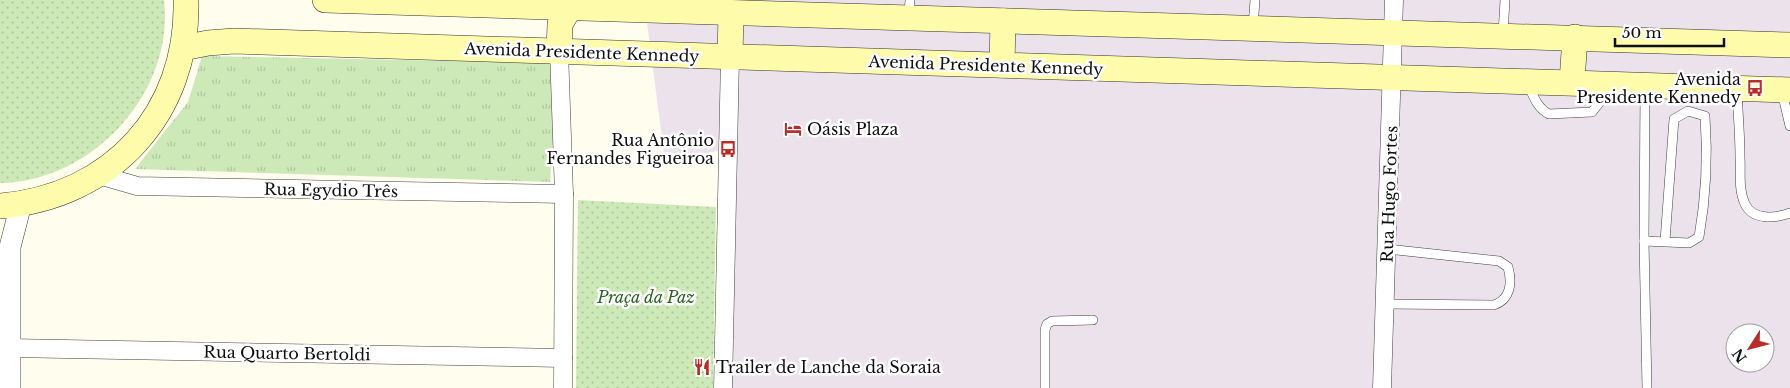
<svg xmlns="http://www.w3.org/2000/svg" width="1790" height="388" font-family="'Libre Baskerville',serif">
<defs>
<pattern id="grass-tufts" width="24" height="20" patternUnits="userSpaceOnUse" patternTransform="scale(1.25)"><rect width="24" height="20" fill="#cee9b8"/><path d="M3 7l-1-3M5 7V3M7 7l1-3M15 17l-1-3M17 17v-4M19 17l1-3" fill="none" stroke="#b0c79d"/></pattern>
<pattern id="park-dots" width="8" height="8" patternUnits="userSpaceOnUse" patternTransform="scale(1.25)"><rect width="8" height="8" fill="#cee9b8"/><path d="M2 2h.1M6 6h.1" fill="none" stroke="#b0c79d" stroke-width="1.8" stroke-linecap="round"/></pattern>
</defs>
<rect width="100%" height="100%" fill="#fffdee"/>
<path fill="#ece2ec" fill-rule="evenodd" d="M644 0H1790V388H722L727 149 708 153H664ZM1735 333H1765V363H1735Z"/>
<path fill="url(#grass-tufts)" d="M202 56 559 63 550 182 135 169 188 102Z"/>
<g fill="url(#park-dots)">
<path d="M0 0H164C175 92 92 182 0 183Z"/>
<path d="M578 200 716 207 713 388H576Z"/>
</g>
<g fill="none" stroke-linecap="round" stroke-linejoin="round">
<g stroke="#414141" stroke-width="10">
<g id="service">
<path d="M909 16 910 0"/>
<path d="M1253 27 1255 0"/>
<path d="M1503 34 1505 0"/>
<path d="M1528 84C1533 95 1537 108 1549 114L1592 112 1611 88"/>
<path d="M1645 88 1644 241 1647 388"/>
<path d="M1737 91C1738 113 1740 135 1740 157 1741 172 1738 189 1745 204 1753 221 1776 218 1790 213"/>
<path d="M1782 92 1790 126"/>
<path d="M1644 241 1689 243 1699 237C1706 197 1708 157 1705 116L1688 111 1674 119 1665 241"/>
<path d="M1385 304 1494 305C1511 299 1512 282 1508 267L1499 261 1387 249"/>
<path d="M1045 388V330L1047 324 1052 321 1093 320"/>
</g>
</g>
<g stroke="#414141" stroke-width="19">
<g id="minor">
<path d="M559 51 564 194 563 388"/>
<path d="M99 175 137 186 564 194"/>
<path d="M10 348 563 358"/>
<path d="M723 388 730 57"/>
<path d="M1382 388 1394 0"/>
</g>
</g>
<g stroke="#414141" stroke-width="22">
<path id="tertiary" d="M10 388V247L21 204"/>
</g>
<g stroke="#303030" stroke-width="26">
<g id="secondary">
<path d="M325 0C813 18 1302 27 1790 45"/>
<path d="M183 48 208 43 234 41 1790 90"/>
<path d="M559 51 560 24 569 9"/>
<path d="M730 57 731 14"/>
<path d="M1002 65 1003 21"/>
<path d="M1572 82 1575 37"/>
<path d="M0 206C112 197 189 113 186 0"/>
</g>
</g>
<use href="#service" stroke="#fff" stroke-width="9"/>
<use href="#minor" stroke="#fff" stroke-width="18"/>
<use href="#tertiary" stroke="#fff" stroke-width="21"/>
<use href="#secondary" stroke="#fefbaa" stroke-width="25"/>
</g>
<defs>
<g id="bus-bare" transform="scale(1.35)"><path d="M-5-6H5V4H4V6H2V4H-2V6H-4V4H-5ZM-3.5-4V0h7V-4ZM-3.5 1.2v1.5H-2V1.2ZM2 1.2v1.5H3.5V1.2Z" fill="#bc2c27" stroke="#fff" stroke-width="2.5" paint-order="stroke"/></g>
<g id="hotel-bare" transform="scale(1.35)"><path d="M-6-4.5h1.5V1H6V5H4.5V3h-9V5H-6ZM-4 0a1.8 1.8 0 1 1 3.6 0ZM.5 0V-2.5h3Q6-2.5 6 0Z" fill="#bc2c27" stroke="#fff" stroke-width="2.5" paint-order="stroke"/></g>
<g id="restaurant-bare" transform="scale(1.35)"><path d="M-5-6h1v4h1v-4h1v4h1v-4h1v5L-1.5 .5V6h-2V.5L-5-1ZM5-6V6H3V1.5H1.5Q1.5-4 5-6Z" fill="#bc2c27" stroke="#fff" stroke-width="2.5" paint-order="stroke"/></g>
</defs>
<g fill-rule="evenodd">
<use href="#bus-bare" x="1755" y="88"/>
<use href="#hotel-bare" x="793" y="129"/>
<use href="#bus-bare" x="728" y="149"/>
<use href="#restaurant-bare" x="702" y="367"/>
</g>
<g text-anchor="middle" stroke-width="5" stroke-linejoin="round" paint-order="stroke">
<g font-size="16" fill="#0e0e0e" stroke="#fff">
<text transform="translate(582 52) rotate(2)" y="6">Avenida Presidente Kennedy</text>
<text transform="translate(986 65) rotate(2)" y="6">Avenida Presidente Kennedy</text>
<text transform="translate(331 190) rotate(1)" y="6">Rua Egydio Três</text>
<text transform="translate(1389 194) rotate(-88)" y="6">Rua Hugo Fortes</text>
<text transform="translate(287 353) rotate(1)" y="6">Rua Quarto Bertoldi</text>
</g>
<g font-size="16" fill="#0e0e0e" stroke="#fff" text-anchor="end">
<text x="1741" y="85">Avenida<tspan x="1741" dy="18">Presidente Kennedy</tspan></text>
<text x="807" y="135" text-anchor="start">Oásis Plaza</text>
<text x="714" y="146">Rua Antônio<tspan x="714" dy="18">Fernandes Figueiroa</tspan></text>
<text x="716" y="373" text-anchor="start">Trailer de Lanche da Soraia</text>
</g>
<g font-size="16" font-style="italic" fill="#27651e" stroke="#fff">
<text x="646" y="303">Praça da Paz</text>
</g>
</g>
<g transform="translate(1750 348) rotate(234)"><circle r="24" fill="#ffffff" stroke="#9f9f9f"/>
<path d="M0-4L9 19L0 12L-9 19Z" fill="#bc2c27"/>
<text y="-8" font-size="14" font-weight="bold" text-anchor="middle" fill="#0e0e0e">N</text>
</g>
<path d="M1615 38v8h109v-8" fill="none" stroke="#0e0e0e" stroke-width="2.5"/>
<text x="1622" y="38" font-size="15" fill="#0e0e0e" stroke="#ffffff" stroke-width="4" paint-order="stroke">50 m</text>
</svg>
